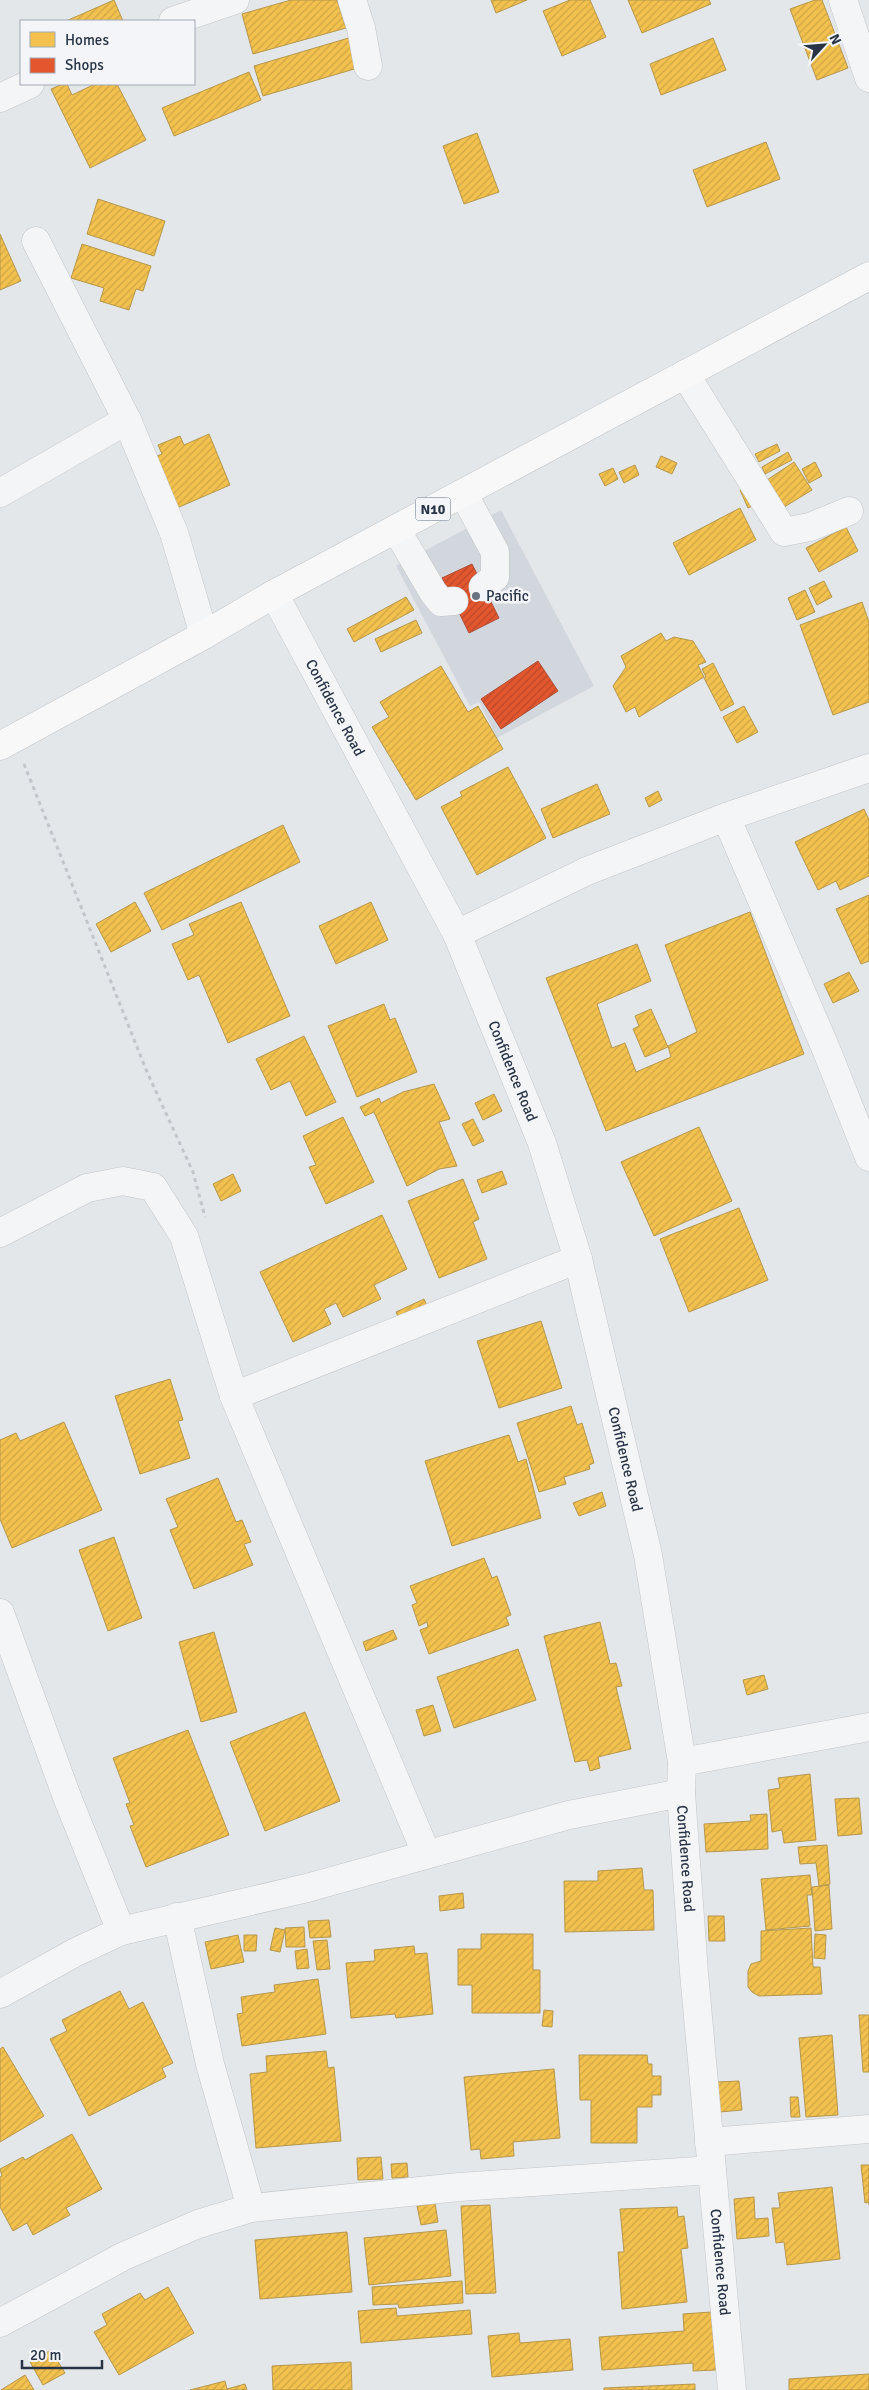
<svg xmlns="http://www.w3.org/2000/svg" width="869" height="2390" font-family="Signika,sans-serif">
<defs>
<pattern id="homes-hatch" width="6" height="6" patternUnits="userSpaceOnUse" patternTransform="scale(1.25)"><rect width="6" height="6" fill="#f2c14e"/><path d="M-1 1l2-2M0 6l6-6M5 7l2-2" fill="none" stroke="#d0a645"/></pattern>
<pattern id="shops-hatch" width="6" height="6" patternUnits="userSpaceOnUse" patternTransform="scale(1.25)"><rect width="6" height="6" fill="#e4572e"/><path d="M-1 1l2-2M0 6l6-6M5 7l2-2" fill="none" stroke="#b94929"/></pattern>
</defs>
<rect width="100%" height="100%" fill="#e4e7ea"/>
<path fill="#d2d7dd" d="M501 510 594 686 497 738 479 702 470 706 396 566Z"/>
<g fill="url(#homes-hatch)" stroke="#b5974c">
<path d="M114 0 123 21H66Z"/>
<path d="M291 0H337L346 28 253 54 242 14Z"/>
<path d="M491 0H527L496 13Z"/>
<path d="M570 0H590L606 37 562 56 543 11Z"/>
<path d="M628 0H709L711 4 642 33Z"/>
<path d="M815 0H822L848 68 817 80 790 9Z"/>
<path d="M352 37 361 67 263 96 254 66Z"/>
<path d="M713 38 726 70 661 95 650 64Z"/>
<path d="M249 72 261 100 174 136 162 108Z"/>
<path d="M63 84H67L72 95 95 84H117L146 140 90 168 51 89Z"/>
<path d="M477 133 499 192 464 204 443 146Z"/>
<path d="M766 142 780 179 707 207 693 170Z"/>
<path d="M98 199 165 221 154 256 87 234Z"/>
<path d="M0 234 21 281 0 290Z"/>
<path d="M82 244 151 266 143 291 136 289 129 310 100 301 104 288 71 278Z"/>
<path d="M209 434 230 485 170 511 148 460 162 454 158 445 180 436 184 445Z"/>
<path d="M777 444 780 451 759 462 755 454Z"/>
<path d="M788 452 792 460 765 474 762 467Z"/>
<path d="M661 456 677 463 672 474 656 467Z"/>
<path d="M794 462 812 490 781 509 764 482Z"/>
<path d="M815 462 822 476 809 483 802 469Z"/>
<path d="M635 465 639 475 624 483 619 472Z"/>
<path d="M613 468 618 479 605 486 599 474Z"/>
<path d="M749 485 758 503 748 508 740 490Z"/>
<path d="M740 508 756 540 689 575 673 543Z"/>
<path d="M846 527 858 551 819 572 806 548Z"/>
<path d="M824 581 832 597 817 605 809 588Z"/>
<path d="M805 590 815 612 797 620 788 598Z"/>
<path d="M406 597 414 610 354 642 347 629Z"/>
<path d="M862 602 869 622V702L833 715 800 625Z"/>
<path d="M416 620 422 633 381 652 375 639Z"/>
<path d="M661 633 666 641 674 637 693 641 706 662 698 665 704 677 639 717 635 707 626 712 613 686 626 667 621 656Z"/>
<path d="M713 663 734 704 721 711 704 678 706 677 702 669Z"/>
<path d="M441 666 468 712 478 706 503 749 416 800 372 727 389 717 380 702Z"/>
<path d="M744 706 758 732 737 743 723 717Z"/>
<path d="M508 767 546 838 477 875 441 807 462 796 460 792Z"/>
<path d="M597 784 610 814 553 838 541 809Z"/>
<path d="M658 791 662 800 649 807 645 798Z"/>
<path d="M864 809 869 820V876L840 890 836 881 818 890 795 842Z"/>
<path d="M283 825 300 862 162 930 144 893Z"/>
<path d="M869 895V961L861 964 836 909Z"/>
<path d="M135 902 151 931 111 952 96 924Z"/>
<path d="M241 902 290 1016 228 1043 199 975 188 980 172 944 194 935 189 924Z"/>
<path d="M371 902 388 940 336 964 319 926Z"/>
<path d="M750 912 804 1054 606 1131 546 978 637 944 651 981 597 1004 612 1048 625 1043 636 1072 671 1057 668 1046 697 1032 665 945Z"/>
<path d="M849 972 859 991 833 1003 824 984Z"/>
<path d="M384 1004 390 1020 395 1018 417 1072 357 1097 328 1026Z"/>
<path d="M651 1009 668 1047 645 1057 633 1029 639 1026 635 1016Z"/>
<path d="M304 1036 336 1102 306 1116 290 1081 271 1090 256 1059Z"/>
<path d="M434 1084 450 1119 439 1122 457 1166 439 1169 407 1186 374 1112 365 1116 360 1107 379 1098 381 1103 403 1092Z"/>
<path d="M494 1094 502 1111 483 1120 475 1103Z"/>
<path d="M343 1117 374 1182 326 1204 309 1167 316 1165 303 1136Z"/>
<path d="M473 1119 484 1141 473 1146 462 1124Z"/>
<path d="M699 1127 732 1201 654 1236 621 1162Z"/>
<path d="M502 1171 507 1184 482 1193 477 1180Z"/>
<path d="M233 1174 241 1191 221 1201 213 1184Z"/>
<path d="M463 1179 479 1219 473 1222 487 1259 439 1278 408 1201Z"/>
<path d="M739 1208 768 1280 689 1312 660 1239Z"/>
<path d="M382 1215 407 1269 374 1285 381 1299 343 1317 336 1303 324 1309 331 1324 293 1342 260 1272Z"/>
<path d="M424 1299 429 1310 401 1323 396 1312Z"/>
<path d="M541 1321 562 1388 499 1408 477 1341Z"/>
<path d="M170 1379 183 1420 178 1421 190 1458 140 1474 115 1396Z"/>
<path d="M571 1406 577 1425 582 1423 594 1463 589 1465 590 1469 564 1477 566 1484 539 1492 517 1423Z"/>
<path d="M64 1422 102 1510 12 1548 0 1519V1440L16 1433 20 1441Z"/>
<path d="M509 1435 518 1462 526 1459 541 1518 452 1546 425 1461Z"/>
<path d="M218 1478 236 1522 242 1520 251 1542 244 1544 253 1565 194 1589 170 1530 178 1527 166 1499Z"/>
<path d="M602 1492 606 1506 579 1516 573 1503Z"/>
<path d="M114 1537 142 1618 108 1631 79 1550Z"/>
<path d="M484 1558 492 1578 497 1576 511 1615 506 1617 509 1625 429 1654 420 1630 428 1627 427 1622 419 1626 412 1605 417 1603 410 1586Z"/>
<path d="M600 1622 610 1664 616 1663 622 1686 616 1687 631 1749 598 1757 600 1768 590 1771 587 1760 575 1762 544 1636Z"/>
<path d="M393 1630 397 1639 366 1651 363 1642Z"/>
<path d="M214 1632 237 1712 201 1722 179 1642Z"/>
<path d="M518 1649 536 1700 454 1728 437 1677Z"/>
<path d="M764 1675 768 1689 747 1695 743 1680Z"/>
<path d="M433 1705 441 1731 424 1736 416 1710Z"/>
<path d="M305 1712 340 1801 265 1831 230 1742Z"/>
<path d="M188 1730 229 1835 146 1867 130 1826 134 1825 126 1804 130 1803 113 1758Z"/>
<path d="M810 1774 816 1840 784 1843 782 1830 772 1832 768 1790 780 1788 778 1778Z"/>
<path d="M859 1798 862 1834 838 1836 835 1799Z"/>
<path d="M767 1814 768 1849 706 1852 704 1824 751 1821 750 1815Z"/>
<path d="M827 1845 830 1884 819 1886 816 1863 800 1864 798 1847Z"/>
<path d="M642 1868 644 1890H653L654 1930 565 1932 564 1881H598V1871Z"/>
<path d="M810 1875 812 1895H807L810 1926 766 1930 761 1879Z"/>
<path d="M829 1885 832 1929 815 1931 812 1887Z"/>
<path d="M463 1893 464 1908 440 1911 439 1896Z"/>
<path d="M708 1916H724L725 1941H709Z"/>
<path d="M329 1920 331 1937 310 1938 308 1921Z"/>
<path d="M304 1927 305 1947H286L285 1928Z"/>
<path d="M275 1928 285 1930 280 1952 270 1950Z"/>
<path d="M811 1928 813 1967H820L822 1994 759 1996 752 1992 748 1987V1971L751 1964 761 1961V1931Z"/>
<path d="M481 1934H533V1970H540V2013H472V1985H458V1949H481Z"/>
<path d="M815 1934 826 1935 825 1959 814 1958Z"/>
<path d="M238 1935 244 1962 211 1969 205 1942Z"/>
<path d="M244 1935H257L256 1951H244Z"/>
<path d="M327 1940 330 1969 317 1970 313 1941Z"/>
<path d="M414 1946 415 1954 427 1953 433 2014 396 2018 395 2014 351 2018 346 1963 375 1961 374 1950Z"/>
<path d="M307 1949 309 1968 297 1969 295 1951Z"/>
<path d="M318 1979 326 2034 242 2046 237 2014 243 2013 241 1997 275 1992 274 1985Z"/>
<path d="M120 1991 129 2009 143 2002 173 2063 162 2068 166 2077 89 2116 50 2039 67 2031 62 2020Z"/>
<path d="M544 2010 553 2011 552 2027 542 2026Z"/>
<path d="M859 2015H869V2072H863Z"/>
<path d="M832 2035 838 2115 806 2117 799 2038Z"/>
<path d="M3 2047 44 2116 0 2142V2049Z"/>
<path d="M326 2051 328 2068 334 2067 341 2141 256 2148 250 2074 267 2072 266 2056Z"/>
<path d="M579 2055H647L648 2064H652V2076H661V2095H652V2107H637V2143H591V2100H580Z"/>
<path d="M554 2069 560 2138 513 2142 514 2156 481 2159 480 2149 471 2150 464 2077Z"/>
<path d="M739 2081 742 2110 720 2112 717 2082Z"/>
<path d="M790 2097H798L800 2117H791Z"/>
<path d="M72 2134 102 2189 66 2208 70 2215 33 2235 27 2223 13 2231 0 2207V2177L2 2176 0 2169 23 2157 25 2160Z"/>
<path d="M381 2157 383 2179 358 2180 357 2158Z"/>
<path d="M407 2163 408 2177 392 2178 391 2164Z"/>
<path d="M861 2165H869V2205V2202L865 2203Z"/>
<path d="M832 2187 840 2259 787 2265 784 2242 776 2243 772 2208H780L778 2193Z"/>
<path d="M754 2197 755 2219 768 2218 769 2236 737 2239 734 2199Z"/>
<path d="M435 2203 438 2222 421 2225 417 2206Z"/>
<path d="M490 2205 496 2293 466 2294 461 2206Z"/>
<path d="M677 2207 678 2217 684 2216 688 2248 681 2249 687 2302 622 2309 618 2252H624L620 2209Z"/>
<path d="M446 2230 451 2276 369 2285 364 2238Z"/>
<path d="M347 2232 352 2292 260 2299 255 2240Z"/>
<path d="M462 2281 463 2303 399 2308 398 2304 373 2305 372 2287Z"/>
<path d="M168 2287 194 2333 119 2375 94 2332 107 2325 102 2314 140 2293 145 2300Z"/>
<path d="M396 2308 397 2316 470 2310 472 2334 361 2343 358 2311Z"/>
<path d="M711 2312 716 2370 693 2371V2363L602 2370 599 2337 684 2331 683 2314Z"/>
<path d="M519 2333 520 2343 570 2339 573 2370 492 2377 488 2336Z"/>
<path d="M51 2350 65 2373 43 2385 30 2362Z"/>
<path d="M351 2362 352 2390H273L272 2366Z"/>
<path d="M869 2374V2390H789V2379Z"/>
<path d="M25 2375 34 2390H1Z"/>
<path d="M225 2381 227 2389 245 2384 247 2390H190Z"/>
<path d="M695 2384V2390H604V2388Z"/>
</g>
<g fill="url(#shops-hatch)" stroke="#ac4c35">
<path d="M472 564 499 618 469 633 442 578Z"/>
<path d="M538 661 558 691 501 729 481 699Z"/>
</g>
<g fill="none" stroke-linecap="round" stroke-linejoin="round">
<g stroke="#c2c5c8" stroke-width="29">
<g id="minor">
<path d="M352 0 361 28 368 66"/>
<path d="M843 0 869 78"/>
<path d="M173 21 235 0"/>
<path d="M0 98 30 84"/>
<path d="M36 241 127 420 174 533 204 635"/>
<path d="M685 374 784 532 810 527 849 511"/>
<path d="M0 493 127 420"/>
<path d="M463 493 495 552V577L483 587"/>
<path d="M396 529 433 592 441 602 454 601"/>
<path id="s1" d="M274 594 457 934 542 1143 578 1259 648 1555 682 1762 681 1793 694 1973 732 2390"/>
<path d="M726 817 826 1049 869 1157"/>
<path d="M457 934 587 871 726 817 869 768"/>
<path d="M0 1233 87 1188 123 1181 153 1187 184 1236 234 1396 426 1853"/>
<path d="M234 1396 578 1259"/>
<path d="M0 1613 67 1797 121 1931"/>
<path d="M682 1762 869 1727"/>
<path d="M177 1917 210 2064 251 2208"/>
<path d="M0 1994 76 1952 121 1931 307 1888 569 1815 681 1793"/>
<path d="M709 2142 869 2129"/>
<path d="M0 2323 124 2256 198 2224 251 2208 459 2187 712 2170"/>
</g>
</g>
<g stroke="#c0c4c8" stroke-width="29">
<path id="major" d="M0 746 204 635 274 594 869 276"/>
</g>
<path stroke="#c2c5ca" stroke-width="3" stroke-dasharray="4 4" stroke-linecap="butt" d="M24 764 147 1072 193 1172 205 1217"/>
<use href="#minor" stroke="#f4f5f7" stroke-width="28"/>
<use href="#major" stroke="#f8f8f8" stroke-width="28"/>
</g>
<circle fill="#6a737f" stroke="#f3f5f9" stroke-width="2" cx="476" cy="596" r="5"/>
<g text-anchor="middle" stroke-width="5" stroke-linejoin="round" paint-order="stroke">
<rect fill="#f3f5f9" stroke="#656e7c" stroke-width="1" x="415.5" y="497.5" width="35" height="23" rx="4"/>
<g font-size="14" font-weight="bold" fill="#283446">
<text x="433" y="514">N10</text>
</g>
<g font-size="15" fill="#283446" stroke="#f3f5f9" text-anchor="start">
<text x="486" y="601">Pacific</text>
</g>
<g font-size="15" fill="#283446" stroke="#f3f5f9">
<text dy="5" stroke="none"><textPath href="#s1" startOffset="129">Confidence Road</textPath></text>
<text dy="5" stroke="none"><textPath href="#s1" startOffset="534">Confidence Road</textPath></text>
<text dy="5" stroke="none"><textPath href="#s1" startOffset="939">Confidence Road</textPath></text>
<text dy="5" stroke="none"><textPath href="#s1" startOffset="1344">Confidence Road</textPath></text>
<text dy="5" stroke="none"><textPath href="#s1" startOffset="1749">Confidence Road</textPath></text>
</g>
</g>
<rect x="20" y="20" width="175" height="65" fill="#f3f5f9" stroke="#a2a8b1"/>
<rect x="30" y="32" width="25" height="15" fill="#f2c14e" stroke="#a2a8b1"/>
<text x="65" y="45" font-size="15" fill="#283446">Homes</text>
<rect x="30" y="58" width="25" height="15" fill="#e4572e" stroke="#a2a8b1"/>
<text x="65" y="70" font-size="15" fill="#283446">Shops</text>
<g transform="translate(824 45) rotate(64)" stroke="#f3f5f9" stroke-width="4" paint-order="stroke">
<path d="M0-4L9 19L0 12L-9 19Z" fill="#283446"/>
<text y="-8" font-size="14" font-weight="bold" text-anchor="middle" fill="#283446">N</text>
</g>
<path d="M22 2360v8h80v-8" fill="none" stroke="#283446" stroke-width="2.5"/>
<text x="30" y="2360" font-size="15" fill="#283446" stroke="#f3f5f9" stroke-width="4" paint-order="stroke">20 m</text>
</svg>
